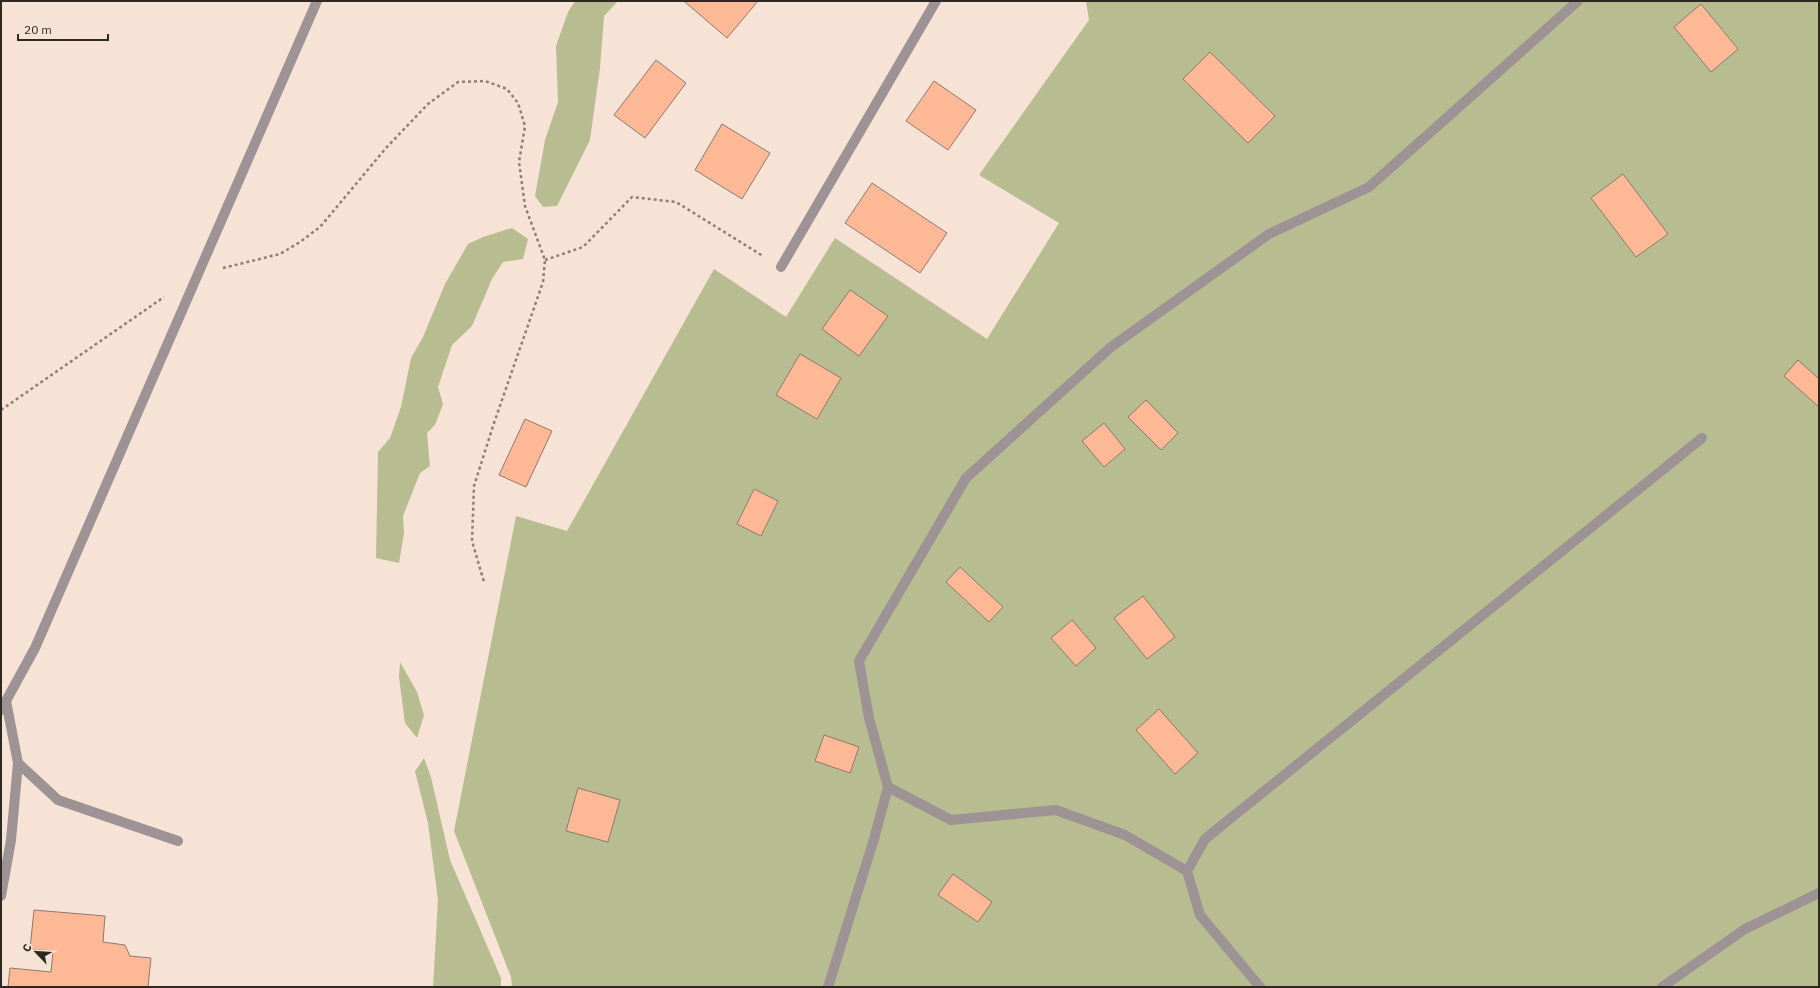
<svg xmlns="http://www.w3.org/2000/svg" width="1820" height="988" font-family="'IBM Plex Sans',sans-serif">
<rect width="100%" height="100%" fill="#f6e3d5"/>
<g fill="#b7bd90">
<path d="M575 1H618L604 16 600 68 590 140 557 206 543 207 535 196 545 140 558 102 556 46 568 12Z"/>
<path d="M1086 1H1819V987H512L511 977 454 831 516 516 567 531 714 269 786 317 835 238 987 339 1059 223 979 175 1089 20Z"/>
<path d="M512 228 528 239 523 259 503 262 492 279 472 326 452 345 438 387 443 404 435 425 427 433 430 466 420 473 403 516 404 533 399 563 376 558 378 452 390 438 401 407 411 358 423 337 445 284 468 244 483 237Z"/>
<path d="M400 662 417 692 424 715 417 738 405 723 399 677Z"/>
<path d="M424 758 431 777 450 860 501 978V987H433L438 900 428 823 415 771Z"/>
</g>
<g fill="#fdb896" stroke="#8d7970">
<path d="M686 1H758L727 38 685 2Z"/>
<path d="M1701 4 1738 49 1711 72 1674 27Z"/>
<path d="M1210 52 1275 116 1248 143 1183 79Z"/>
<path d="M656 60 686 83 645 138 614 115Z"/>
<path d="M934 81 976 110 948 150 906 121Z"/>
<path d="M722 124 770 153 742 199 695 170Z"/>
<path d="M1623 174 1668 234 1636 257 1591 198Z"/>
<path d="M872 183 947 233 920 273 845 223Z"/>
<path d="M850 290 888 316 859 356 822 329Z"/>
<path d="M800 354 841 378 817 419 776 395Z"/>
<path d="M1798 360 1819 379V407L1784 376Z"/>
<path d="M1146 400 1178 433 1161 450 1128 417Z"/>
<path d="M525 419 552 431 526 487 499 475Z"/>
<path d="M1104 423 1125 449 1104 467 1082 441Z"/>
<path d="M754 489 778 501 761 536 737 524Z"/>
<path d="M960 567 1003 607 989 622 946 582Z"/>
<path d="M1143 596 1175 637 1147 659 1114 618Z"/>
<path d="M1072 620 1096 648 1076 666 1051 638Z"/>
<path d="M1159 709 1198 753 1175 774 1136 730Z"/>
<path d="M824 735 859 747 850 773 815 761Z"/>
<path d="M578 788 620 800 608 842 566 831Z"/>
<path d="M953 874 992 902 978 922 938 895Z"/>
<path d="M34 910 105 916 103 942 125 945 130 956 151 958 148 987H8L10 968 51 972 53 951 30 949Z"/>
</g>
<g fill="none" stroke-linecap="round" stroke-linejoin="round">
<g stroke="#8c8076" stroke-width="2.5" stroke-dasharray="3 3" stroke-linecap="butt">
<path d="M545 260 583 247 632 197 676 202 763 256"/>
<path d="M223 268 280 254 300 242 320 227 386 148 428 104 458 82 485 81 507 89 518 103 525 126 519 162 525 206 545 260 543 282 494 423 474 486 472 541 484 582"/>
<path d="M1 410 164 297"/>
</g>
<g stroke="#9d9294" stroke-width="10">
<path d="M781 267 936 1"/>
<path d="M1 710 35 648 317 1"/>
<path d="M18 763 58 800 178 841"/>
<path d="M888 787 951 820 1056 810 1125 835 1187 871"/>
<path d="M1 896 11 840 18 763 6 701"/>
<path d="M828 987 874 839 888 787 869 718 859 661 966 478 1111 347 1269 234 1369 187 1578 1"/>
<path d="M1260 987 1200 915 1187 871 1205 839 1702 438"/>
<path d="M1662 987 1745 929 1819 893"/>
</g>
</g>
<rect width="1820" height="988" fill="none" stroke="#2f2822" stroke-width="4"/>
<g transform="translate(36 952) rotate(295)" stroke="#f6e3d5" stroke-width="3" paint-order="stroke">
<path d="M0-3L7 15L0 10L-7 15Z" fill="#2f2822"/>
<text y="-6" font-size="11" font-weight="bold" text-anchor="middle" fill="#2f2822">С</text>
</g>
<path d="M18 34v6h90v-6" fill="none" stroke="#2f2822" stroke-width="2"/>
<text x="24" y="34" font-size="12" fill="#2f2822" stroke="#f6e3d5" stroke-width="3" paint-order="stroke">20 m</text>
</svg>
